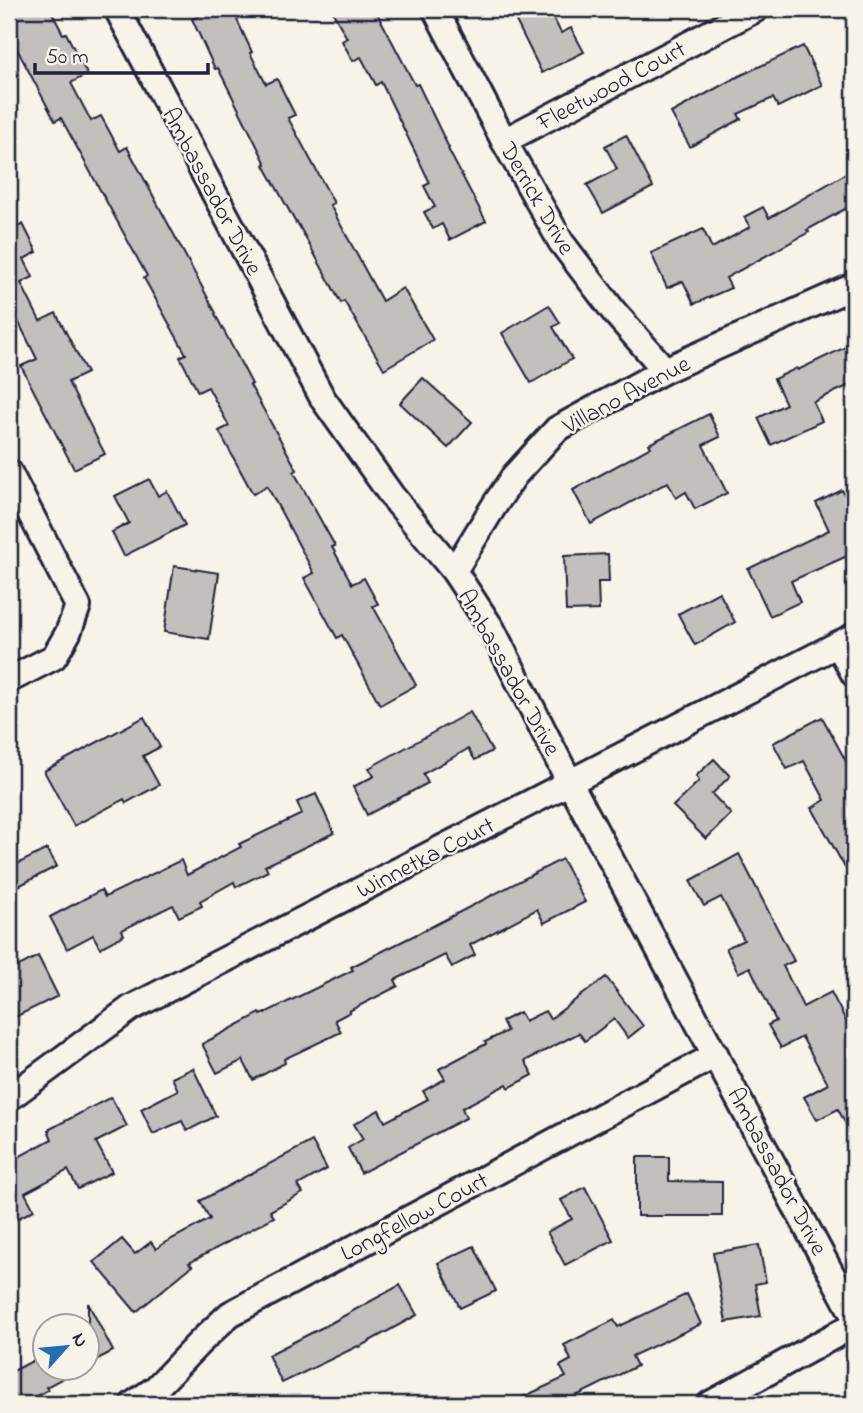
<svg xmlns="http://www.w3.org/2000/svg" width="863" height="1413" font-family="'Indie Flower',sans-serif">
<rect width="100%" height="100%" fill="#f7f3e8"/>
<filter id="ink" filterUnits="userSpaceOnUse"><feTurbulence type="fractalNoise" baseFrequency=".0143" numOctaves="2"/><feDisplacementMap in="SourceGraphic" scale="14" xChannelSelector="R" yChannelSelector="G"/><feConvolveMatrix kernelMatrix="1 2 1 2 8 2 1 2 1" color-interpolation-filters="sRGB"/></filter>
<g filter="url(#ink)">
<g fill="#c2bfbd" stroke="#22223b" stroke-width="2">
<path d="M9 9H50L63 34 66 33 87 74 71 83 91 121 101 116 120 151 127 147 216 313 215 314 252 384 250 385 297 470 294 472 335 546 332 547 352 584 364 578 378 604 373 606 416 685 380 705 342 635 337 638 304 578 314 573 267 486 253 494 219 431 229 426 208 387 198 392 180 357 186 354 144 278 147 276 61 118 55 121 9 34Z"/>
<path d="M214 9H232L252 52 250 53 266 84 277 79 295 115 288 118 334 203 330 205 382 301 403 288 433 340 384 369 344 301 341 303 297 222 296 223 264 165 266 164 218 68 215 69 192 19Z"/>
<path d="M331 9H375L415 85 418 84 449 148 448 149 486 221 450 240 442 224 433 229 424 212 435 207 424 186 430 183 381 82 376 85 361 57 353 61 342 41 347 38Z"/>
<path d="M532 9H549L561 33 571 28 584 52 542 73 514 17Z"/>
<path d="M803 46 822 85 778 107 773 98 738 114 741 119 690 147 671 113 733 79Z"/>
<path d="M626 135 653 187 603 213 587 185 617 169 605 146Z"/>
<path d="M854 169V204L807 230 809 232 726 278 731 288 694 304 683 281 667 288 651 253 703 229 712 248 750 227 744 217 763 207 769 218Z"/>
<path d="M23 224 37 252 24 259 33 277 21 283 40 321 56 313 87 373 68 382 105 454 74 469 21 366 37 359 9 303V230L10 231Z"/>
<path d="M549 305 560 323 553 327 572 359 531 383 502 333Z"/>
<path d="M854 343V383L813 402 822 421 771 445 758 418 786 404 774 379 797 368 798 370Z"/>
<path d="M423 378 472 422 448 448 400 403Z"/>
<path d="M709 414 720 437 703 445 727 493 695 509 686 492 676 498 668 482 591 524 573 490 651 447 649 444Z"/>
<path d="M149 479 158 496 167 491 185 525 124 556 112 532 129 523 115 496Z"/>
<path d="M842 490 847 499 854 496V553L791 581 800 602 770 616 748 569 829 530 816 503Z"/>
<path d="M608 554 609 582H598L599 610 566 611 564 556Z"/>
<path d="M174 566 219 573 209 639 164 632Z"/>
<path d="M719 592 735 622 695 645 678 614Z"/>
<path d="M470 712 492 751 475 760 468 749 423 774 428 783 367 815 353 787 374 776 369 768Z"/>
<path d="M144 717 160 747 143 756 159 785 126 803 124 799 74 826 44 771Z"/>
<path d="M822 717 854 776V884L812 808 825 800 804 761 787 769 773 743Z"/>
<path d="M714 759 730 776 712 794 731 814 706 839 673 806 699 781 696 776Z"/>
<path d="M316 794 334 833 265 866 268 871 236 887 234 882 200 901 202 906 179 917 173 905 122 930 124 935 100 948 93 935 67 949 50 917 101 890 105 897 181 860 187 875 241 847 239 844 302 814 297 802Z"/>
<path d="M47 849 57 866 9 891V868Z"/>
<path d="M739 854 794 961 783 966 803 1007 831 992 854 1036V1140L838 1109 817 1120 804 1097 828 1084 802 1037 781 1048 768 1025 776 1021 750 967 738 973 726 948 744 940 721 897 704 906 690 881Z"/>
<path d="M562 859 585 902 544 923 537 909 470 945 475 955 452 967 445 955 395 980 398 986 349 1011 350 1012 335 1020 341 1032 284 1059 285 1063 253 1080 243 1060 217 1073 202 1044 260 1013 261 1015 353 970 351 967 429 928Z"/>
<path d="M38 956 58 996 9 1020V971Z"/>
<path d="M606 977 643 1026 628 1038 614 1019 585 1041 579 1033 525 1061 533 1075 509 1088 507 1084 462 1108 466 1118 361 1173 348 1148 363 1139 354 1124 379 1110 385 1122 428 1099 423 1091 445 1079 439 1069 486 1044 485 1042 507 1031 502 1021 520 1012 525 1021 545 1011 550 1019Z"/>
<path d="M193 1068 216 1116 187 1131 182 1121 153 1134 141 1109 178 1090 172 1078Z"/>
<path d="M111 1097 127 1126 96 1142 112 1172 78 1189 68 1170 25 1193 34 1210 9 1223V1162L52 1139 48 1130Z"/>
<path d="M312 1141 327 1169 298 1185 303 1193 270 1211 274 1217 189 1263 192 1266 136 1312 94 1262 122 1239 135 1254 151 1242 156 1249 164 1243 210 1219 200 1201Z"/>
<path d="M637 1157H669V1181L722 1182V1216H637Z"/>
<path d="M585 1187 613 1240 565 1265 547 1232 572 1219 561 1200Z"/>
<path d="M759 1245 766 1282 755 1284 761 1316 726 1322 713 1253Z"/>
<path d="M474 1246 496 1291 460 1308 438 1263Z"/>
<path d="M400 1285 417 1315 359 1347 358 1346 282 1383 268 1355 331 1323Z"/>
<path d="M687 1294 701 1324 632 1356 637 1366 560 1404H508L566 1377 560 1366 571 1360 564 1345 614 1320 618 1327Z"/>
<path d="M88 1303 113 1351 88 1364Z"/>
<path d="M46 1354V1368H82L46 1387 48 1390 21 1404H9V1373Z"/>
</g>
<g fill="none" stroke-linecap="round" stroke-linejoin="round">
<g stroke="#22223b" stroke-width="30">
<g id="street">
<path d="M117 9 323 399 392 496 454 571 492 629 570 783 854 1316"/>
<path d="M435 9 504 141 561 242 615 313 665 370"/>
<path d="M504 141 756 9"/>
<path d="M9 472 78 606 68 633 54 657 9 680"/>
<path d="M454 571 494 506 514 476 557 429 665 370 854 286"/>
<path d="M838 644 854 674"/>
<path d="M9 1098 131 1008 854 636"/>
<path d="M133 1404 156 1388 199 1343 230 1314 716 1055"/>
<path d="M710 1404 854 1325"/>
</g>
</g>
<use href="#street" stroke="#f7f3e8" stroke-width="24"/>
</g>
</g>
<g text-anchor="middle" stroke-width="5" stroke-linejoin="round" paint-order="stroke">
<g font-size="24" fill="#22223b" stroke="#f7f3e8">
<text transform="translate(611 85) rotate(-28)" y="8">Fleetwood Court</text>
<text transform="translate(213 191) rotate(62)" y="8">Ambassador Drive</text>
<text transform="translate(538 198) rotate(60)" y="8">Derrick Drive</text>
<text transform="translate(626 394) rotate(-28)" y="8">Villano Avenue</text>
<text transform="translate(510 672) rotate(61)" y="8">Ambassador Drive</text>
<text transform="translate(425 857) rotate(-27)" y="8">Winnetka Court</text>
<text transform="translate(778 1171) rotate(62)" y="8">Ambassador Drive</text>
<text transform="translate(414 1216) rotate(-28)" y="8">Longfellow Court</text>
</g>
</g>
<rect width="863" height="1413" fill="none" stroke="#f7f3e8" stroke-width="35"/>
<rect x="18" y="18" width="828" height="1378" fill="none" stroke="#22223b" stroke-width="2.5" filter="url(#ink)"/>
<g transform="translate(66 1347) rotate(63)"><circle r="33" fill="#f7f3e8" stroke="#a29fa3" stroke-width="2"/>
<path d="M0-5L12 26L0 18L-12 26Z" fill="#1f6fb2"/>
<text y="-10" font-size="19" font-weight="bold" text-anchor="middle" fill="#22223b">N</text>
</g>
<path d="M35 63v10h173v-10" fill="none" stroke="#22223b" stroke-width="3.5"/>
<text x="46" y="63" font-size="21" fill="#22223b" stroke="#f7f3e8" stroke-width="5" paint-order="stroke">50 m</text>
</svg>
